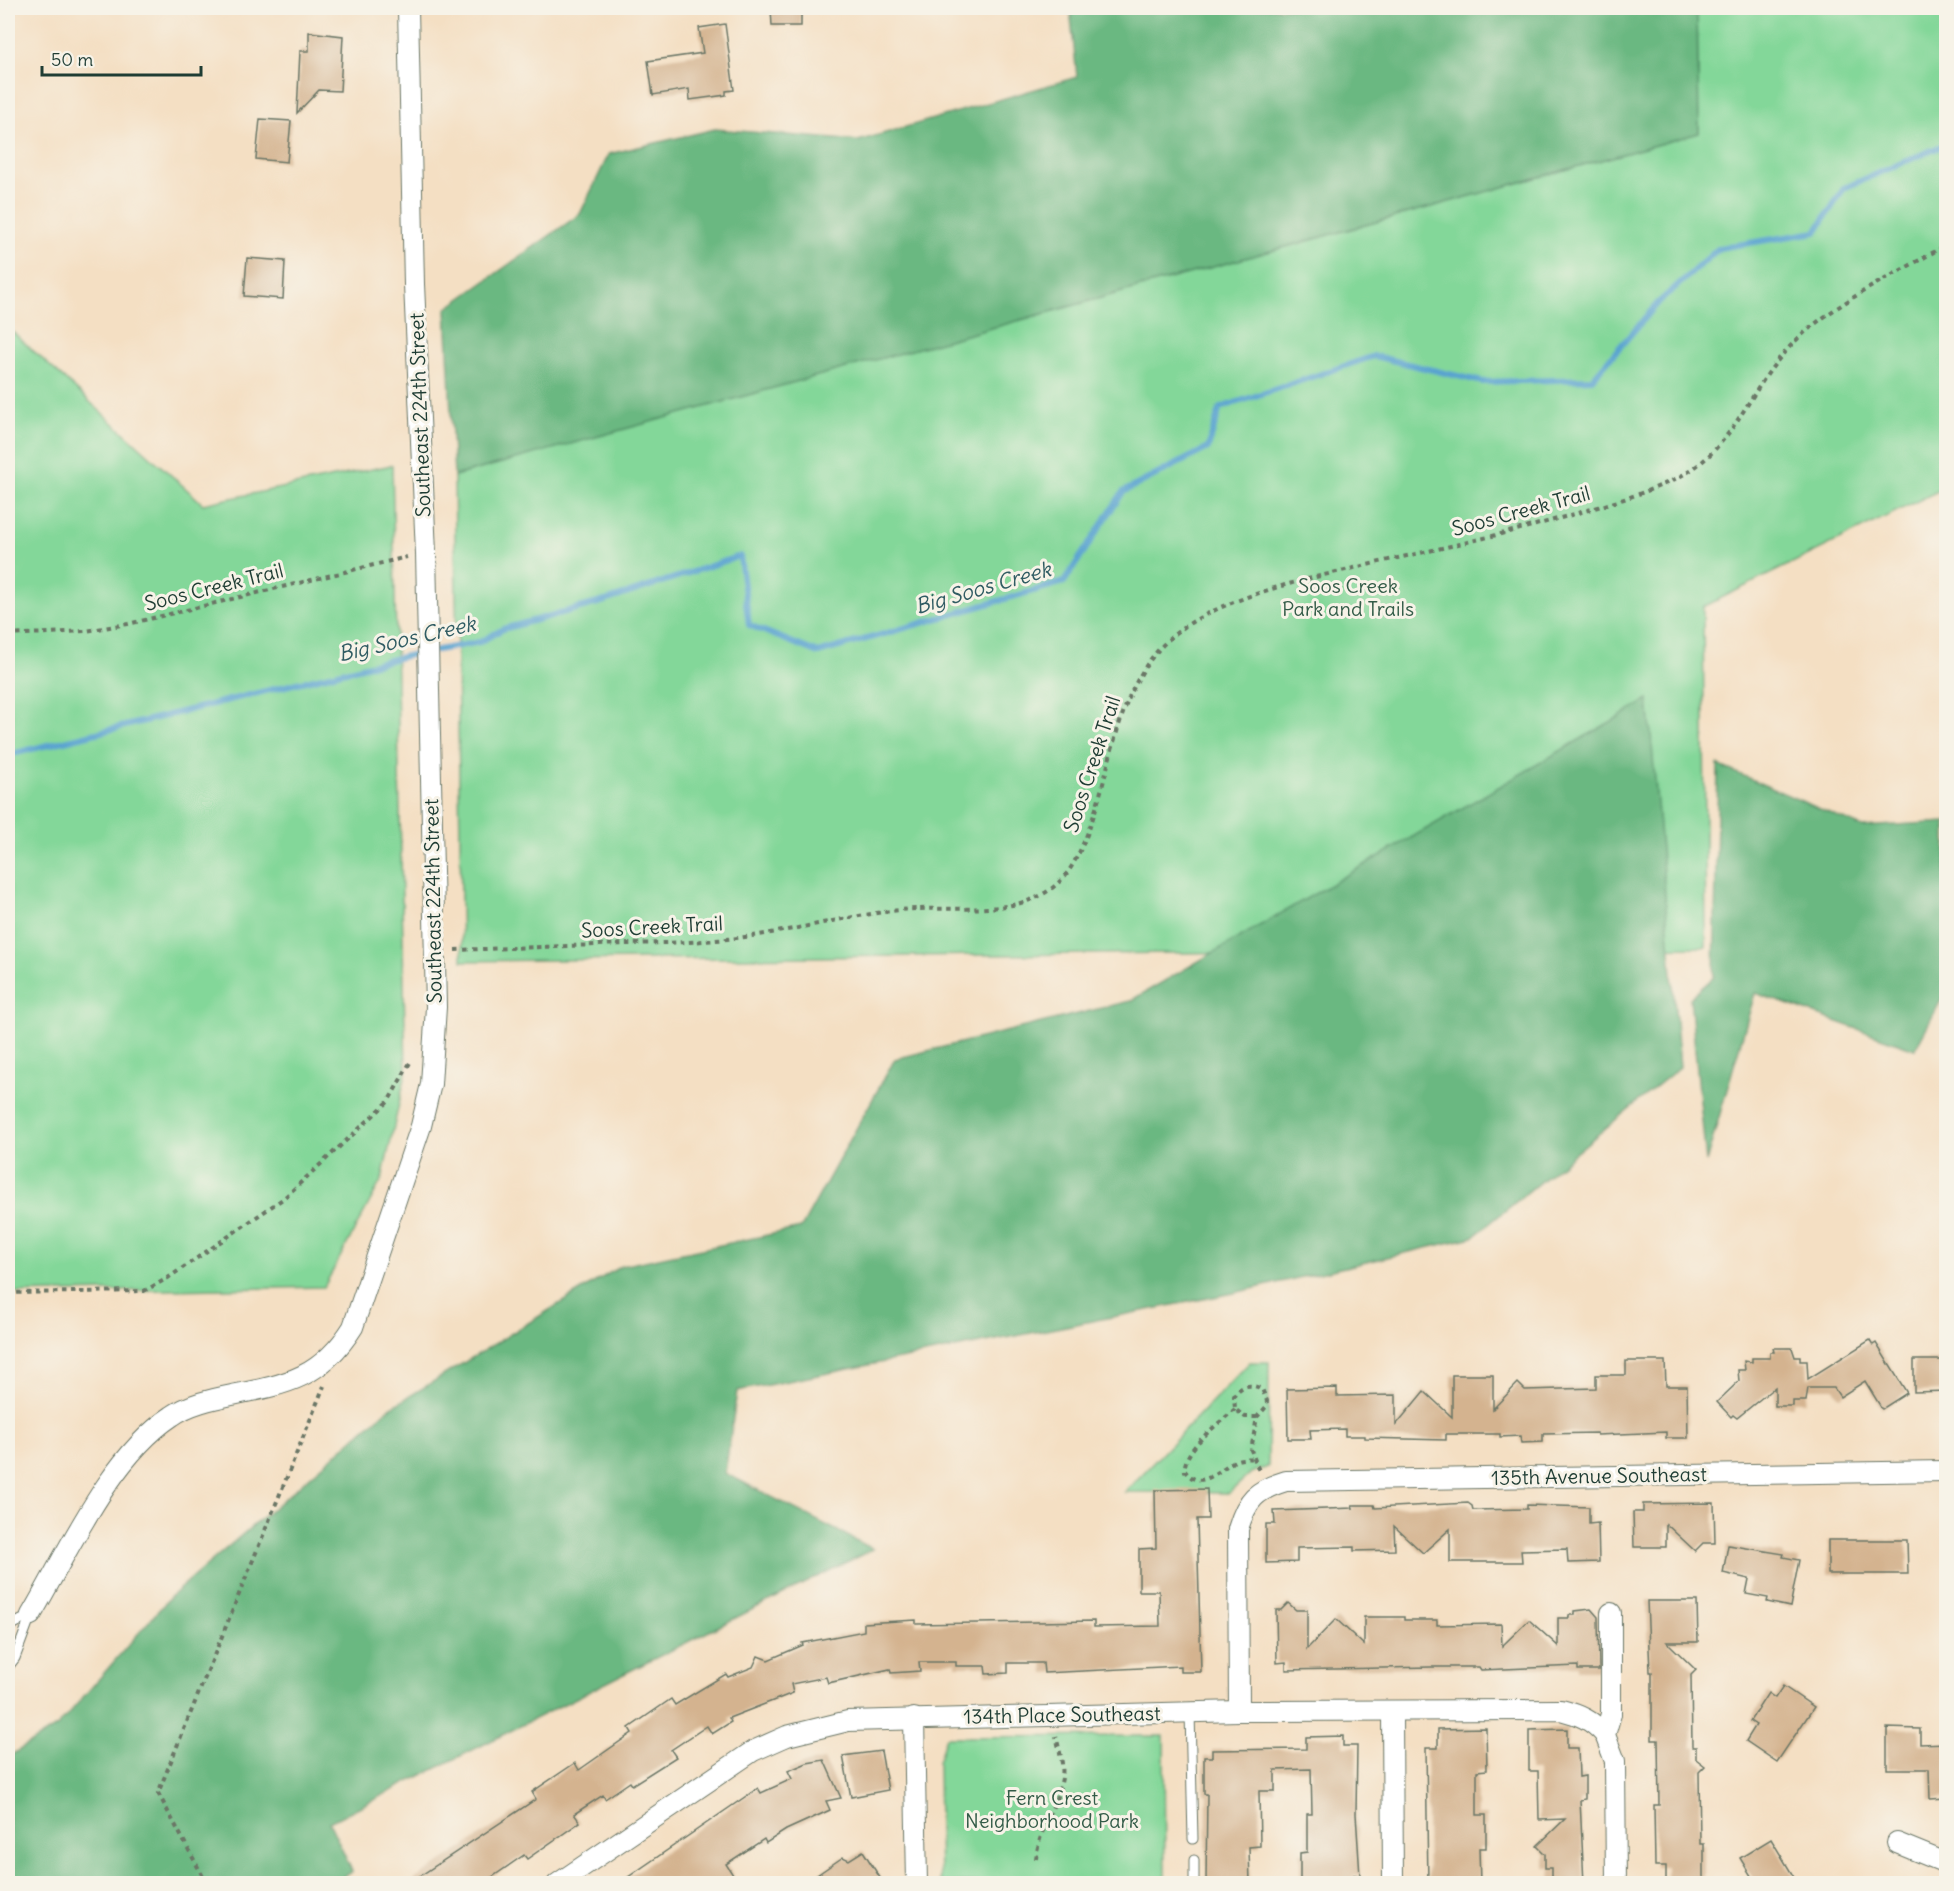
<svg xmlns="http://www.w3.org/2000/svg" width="1954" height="1891" font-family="Delius,sans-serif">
<rect width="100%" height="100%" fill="#f7f3e8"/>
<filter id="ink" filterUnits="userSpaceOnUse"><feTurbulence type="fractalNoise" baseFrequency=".0167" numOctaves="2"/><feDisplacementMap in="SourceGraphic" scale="12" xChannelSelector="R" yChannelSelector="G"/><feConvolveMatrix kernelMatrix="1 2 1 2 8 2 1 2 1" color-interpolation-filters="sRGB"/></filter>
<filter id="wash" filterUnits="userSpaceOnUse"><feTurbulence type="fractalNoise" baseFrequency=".008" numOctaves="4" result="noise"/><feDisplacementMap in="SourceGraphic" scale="24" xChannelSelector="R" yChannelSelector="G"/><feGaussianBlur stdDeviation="1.35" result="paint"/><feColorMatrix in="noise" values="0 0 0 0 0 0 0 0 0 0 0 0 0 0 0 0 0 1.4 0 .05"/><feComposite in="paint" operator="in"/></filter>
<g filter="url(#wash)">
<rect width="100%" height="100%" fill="#f4dfc3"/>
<g fill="#83d799" stroke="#518a66" stroke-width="1.5">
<path d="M1697 8H1946V487L1703 607 1706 947 462 961 454 476 1699 133Z"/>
<path d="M8 328 203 504 392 465 406 1073 382 1179 324 1287 8 1293Z"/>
<path d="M1250 1362H1269L1268 1467 1251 1473 1229 1493 1125 1492Z"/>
<path d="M1164 1736 1165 1883H940L938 1762 946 1737Z"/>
</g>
<g fill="#6ab881" stroke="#447a5a" stroke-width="1.5">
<path d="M1070 8H1697L1699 133 454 476 446 309 580 214 609 154 715 129 858 141 1077 77Z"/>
<path d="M1648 700 1680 1067 1473 1237 1234 1293 737 1391 725 1473 873 1549 329 1822 352 1871 334 1883H8V1757L58 1726 171 1596 387 1410 621 1266 801 1228 895 1059 1130 1001Z"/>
<path d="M1718 765 1862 827 1946 822V991L1915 1049 1755 993 1706 1162 1690 998 1714 977Z"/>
</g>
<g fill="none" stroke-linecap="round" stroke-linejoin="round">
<path stroke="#59a3d0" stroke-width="6" d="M8 755 406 656 480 642 503 629 605 601 740 556 749 625 818 653 1064 582 1123 492 1208 448 1220 408 1374 356 1483 382 1592 379 1658 303 1719 248 1816 232 1844 188 1946 144"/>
</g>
<g id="blocks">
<g fill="#d4b38f">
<path d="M771 8H801V26H772Z"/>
<path d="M725 24 734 90 726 91V95L690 100 689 89 653 95 648 61 703 53 699 28Z"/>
<path d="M309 32 343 36 340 91 319 90 297 113 300 51H309Z"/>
<path d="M260 119 291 121 287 162 256 159Z"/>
<path d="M247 258 285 261 283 299 244 296Z"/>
<path d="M1870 1340 1873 1345 1876 1343 1907 1393 1882 1409 1865 1381 1840 1397 1834 1388H1808L1806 1401H1793V1406H1775V1387L1737 1418 1733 1415 1731 1417 1717 1402 1739 1381 1738 1370H1745L1744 1361 1752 1362V1358H1770V1352H1774L1773 1348H1792L1795 1357H1800V1361H1807L1808 1379Z"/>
<path d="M1914 1360H1947V1391L1914 1392Z"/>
<path d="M1626 1361H1665L1666 1386H1687L1688 1438H1666V1432L1597 1435V1433L1543 1434V1442L1521 1443 1520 1436 1500 1437V1434H1446V1440L1365 1438V1436H1345V1429L1310 1430 1311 1439H1288L1287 1389 1337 1388V1396L1396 1395V1425L1424 1391 1452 1417V1375H1493V1409L1518 1383 1525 1390 1596 1388V1375H1626Z"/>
<path d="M1207 1489 1208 1519H1197L1201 1672H1180V1666L1044 1673 1043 1663H1008V1673L986 1674 985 1666H956V1662H919L920 1671 891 1673 890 1669 828 1683 826 1677 791 1684 793 1693 729 1718 731 1722 712 1734 707 1726 671 1750 676 1757 632 1785 630 1782 605 1799 603 1795 574 1814 580 1822 527 1859 524 1855 482 1884H408L536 1799 532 1792 575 1763 579 1770 632 1733 629 1728 671 1699 675 1705 726 1674 728 1677 753 1667 758 1656 768 1660 803 1645 802 1643 864 1631V1623L916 1620V1624L1094 1621V1627L1160 1626 1159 1591H1139V1549L1156 1548 1155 1490Z"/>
<path d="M1468 1503 1472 1506 1473 1510 1527 1509V1505L1589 1507V1524L1598 1523 1599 1562 1568 1563 1567 1549 1521 1550 1522 1562H1450V1529L1423 1553 1394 1526 1395 1550 1354 1551V1547L1297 1548V1562L1266 1563V1524H1275L1274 1511 1353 1508 1352 1505H1374L1375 1508Z"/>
<path d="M1714 1503 1715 1543H1703L1695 1551 1666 1524V1547H1634L1633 1512H1643V1504Z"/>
<path d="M1828 1540H1907L1908 1574H1828Z"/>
<path d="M1728 1545 1784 1554 1783 1557 1799 1560 1790 1607 1767 1602 1768 1598 1746 1594 1749 1579 1723 1573Z"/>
<path d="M1647 1601H1697L1698 1642H1667L1696 1670 1691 1675 1692 1747H1696V1759L1705 1766 1699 1772 1700 1844H1704V1884H1666V1866H1655L1654 1805H1659L1658 1740H1652V1672H1650Z"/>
<path d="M1288 1603 1296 1610H1307V1649L1336 1619 1364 1645V1617H1404V1620H1437V1625L1501 1624 1502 1646 1529 1620 1558 1646V1618H1569V1615H1575V1611L1591 1609 1598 1617 1599 1670H1578V1666L1481 1670 1479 1667H1431L1286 1670V1662L1277 1663 1276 1610H1281Z"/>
<path d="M1783 1686 1814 1707 1777 1762 1746 1741 1756 1725 1750 1721 1768 1693 1775 1698Z"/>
<path d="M1486 1728 1487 1770 1477 1771V1815H1486V1848H1479L1480 1884H1428L1426 1748H1438V1729Z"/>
<path d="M1887 1728 1920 1729V1744L1947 1743V1798L1930 1799 1929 1769H1887Z"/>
<path d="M1567 1729V1748H1578L1579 1777 1585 1776V1799L1580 1800 1584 1884H1551V1868H1545V1854L1537 1846 1565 1819 1539 1820 1538 1771H1529V1730Z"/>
<path d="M1343 1736V1746H1357L1356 1814 1360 1876 1354 1875V1884H1300V1853L1307 1852V1814H1312L1311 1769 1275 1770V1791H1259L1260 1846 1249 1847 1250 1884H1206L1207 1794H1204V1757H1212V1750L1306 1749V1737Z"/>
<path d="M881 1751 888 1790 851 1797 843 1756Z"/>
<path d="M824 1760 841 1798 826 1801 830 1810 786 1830 766 1843 764 1839 726 1864 733 1875 719 1884H618L758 1788 761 1793 792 1779 788 1771 807 1763Z"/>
<path d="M1771 1839 1798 1884H1756L1740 1858Z"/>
<path d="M863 1851 884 1884H804L843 1857 849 1860Z"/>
</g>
</g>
</g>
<g filter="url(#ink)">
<use href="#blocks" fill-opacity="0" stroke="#6a7666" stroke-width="1.5"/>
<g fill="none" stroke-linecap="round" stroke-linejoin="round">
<g stroke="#6a7666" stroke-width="11">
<g id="lane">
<path d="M8 1627 31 1615"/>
<path d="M8 1667 15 1658 31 1615"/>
<path d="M1190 1712 1193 1839"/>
<path d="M1194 1860V1884"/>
</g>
</g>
<g stroke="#6a7666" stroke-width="22">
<g id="street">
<path d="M1611 1613V1714L1605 1735 1615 1761 1616 1884"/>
<path d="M31 1615C68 1552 110 1457 172 1416 189 1404 212 1399 232 1395 288 1384 321 1378 353 1327L421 1126 431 1084 436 1007 426 553 414 284 408 8"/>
<path d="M1239 1711 1238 1529C1247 1499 1256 1490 1286 1481L1946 1471"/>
<path d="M1392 1711 1393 1884"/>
<path d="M914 1718 917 1884"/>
<path d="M1897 1843 1946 1863"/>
<path d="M557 1884 753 1751 787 1736 848 1721 1239 1711 1561 1710C1580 1715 1592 1720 1605 1735"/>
</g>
</g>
<g stroke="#6a7666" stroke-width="4" stroke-dasharray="4.5 4.5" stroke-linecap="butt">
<path d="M8 635 86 631 128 624 407 557"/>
<path d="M455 950C512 948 568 946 625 944 669 943 715 942 759 935 803 928 846 917 891 911 935 905 993 915 1033 899 1050 892 1064 880 1073 864 1120 782 1103 668 1201 617 1249 592 1302 580 1354 568 1427 551 1500 536 1571 515 1605 505 1641 495 1673 480 1730 454 1745 398 1783 354 1826 305 1892 277 1946 245"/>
<path d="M8 1293 144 1291 168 1278 284 1198 388 1102 412 1059"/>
<path d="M1235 1409C1220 1423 1182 1449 1185 1471 1201 1493 1220 1468 1235 1461 1241 1458 1248 1459 1254 1458"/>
<path d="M1257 1417H1245L1235 1409 1234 1396C1241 1385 1250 1383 1262 1389L1267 1401 1266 1407 1257 1417 1251 1450 1259 1471"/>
<path d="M1036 1859C1039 1828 1057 1806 1062 1778 1064 1764 1059 1749 1056 1736"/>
<path d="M207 1884 158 1793 324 1386"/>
</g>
<use href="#lane" stroke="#fff" stroke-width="9"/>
<use href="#street" stroke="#fff" stroke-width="20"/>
</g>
</g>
<g text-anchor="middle" stroke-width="6" stroke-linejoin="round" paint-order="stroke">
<g font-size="20" fill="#1f3d34" stroke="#f7f3e8">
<text transform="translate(420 415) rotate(-92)" y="7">Southeast 224th Street</text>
<text transform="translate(1521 511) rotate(-15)" y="7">Soos Creek Trail</text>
<text transform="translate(214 587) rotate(-14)" y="7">Soos Creek Trail</text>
<text transform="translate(1092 764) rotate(-72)" y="7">Soos Creek Trail</text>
<text transform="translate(433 901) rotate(-91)" y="7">Southeast 224th Street</text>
<text transform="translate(652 927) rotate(-3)" y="7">Soos Creek Trail</text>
<text transform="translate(1599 1476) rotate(-1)" y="7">135th Avenue Southeast</text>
<text transform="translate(1062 1715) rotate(-1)" y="7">134th Place Southeast</text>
</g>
<g font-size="20" fill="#335c48" stroke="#f7f3e8">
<text x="1348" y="593">Soos Creek<tspan x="1348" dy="23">Park and Trails</tspan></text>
<text x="1052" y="1805">Fern Crest<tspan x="1052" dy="23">Neighborhood Park</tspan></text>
</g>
<g font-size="21" font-style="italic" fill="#305c63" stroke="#f7f3e8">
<text transform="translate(983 588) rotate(-16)" y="7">Big Soos Creek</text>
<text transform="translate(407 639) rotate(-13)" y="7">Big Soos Creek</text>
</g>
</g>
<rect width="1954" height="1891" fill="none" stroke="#f7f3e8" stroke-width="30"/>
<path d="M42 66v9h159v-9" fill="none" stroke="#1f3d34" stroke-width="3"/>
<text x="51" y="66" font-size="18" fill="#1f3d34" stroke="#f7f3e8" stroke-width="4.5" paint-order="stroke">50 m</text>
</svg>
